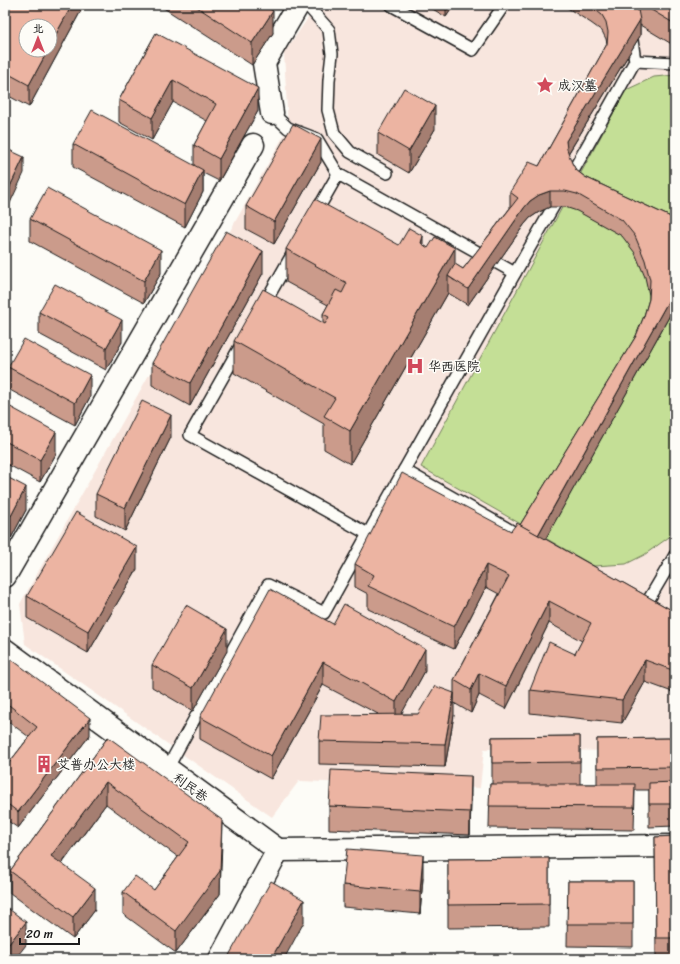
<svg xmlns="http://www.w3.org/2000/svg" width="680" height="964" font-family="Sriracha,'LXGW WenKai TC',sans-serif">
<rect width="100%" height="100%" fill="#fdfcf7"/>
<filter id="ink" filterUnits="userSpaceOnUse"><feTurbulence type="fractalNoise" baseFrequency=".025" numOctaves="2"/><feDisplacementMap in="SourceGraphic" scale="8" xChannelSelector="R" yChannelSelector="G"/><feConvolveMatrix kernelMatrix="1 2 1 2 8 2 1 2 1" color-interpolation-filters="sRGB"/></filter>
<g filter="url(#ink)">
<path fill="#f8e6de" d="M317 5H675V752L484 749 480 788 299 781 272 817 25 644 20 604 288 128 284 53Z"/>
<path fill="#c4df96" stroke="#707e59" d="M675 75V530L672 535 644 555 626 564 594 566 421 467 626 90 654 77Z"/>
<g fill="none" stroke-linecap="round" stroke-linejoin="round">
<g stroke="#1c1c1c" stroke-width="14">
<g id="service">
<path d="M307 5 329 30 332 54 329 80 328 110 334 133 350 152 387 173"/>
<path d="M391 5 473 50 504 5"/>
<path d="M635 61 675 63"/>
<path d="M272 113 288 128 317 139 338 174"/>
<path d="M568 180 635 61 627 5"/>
<path d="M314 216 338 174 515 273 560 195"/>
<path d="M263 306 293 253"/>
<path d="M241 345 190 435 368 534 515 273"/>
<path d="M404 470 524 538"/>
<path d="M645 606 675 555"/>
<path d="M167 769 268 585 324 613 368 534"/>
</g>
</g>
<g stroke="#1c1c1c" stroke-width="25">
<g id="minor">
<path d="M272 113 264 63 298 5"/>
<path d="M5 576 253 145"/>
<path d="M5 650 278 850 220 959"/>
<path d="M278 850 675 846"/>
</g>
</g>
<use href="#service" stroke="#fdfcf7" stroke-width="11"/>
<use href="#minor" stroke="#fdfcf7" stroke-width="22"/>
</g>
<g fill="#cb9b8b" stroke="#1c1c1c">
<path d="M5 5H84L29 107 5 94Z"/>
<path d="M159 5H264L273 33 252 65Z"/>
<path d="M426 5H454L446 17Z"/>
<path d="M563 5H675V46L640 25V36L568 154 572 163 576 170 585 177 675 219V306L545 539 675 612V693L645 682 622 723 530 713V690L575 654 582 641 549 623 506 709 479 695 471 713 454 703V680L499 594 486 587 454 649 368 609V594L355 587V564L511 531 520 525 636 336 644 316 649 299V295L645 277 635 253 622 236 577 211 565 207H550L539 212 530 218 524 225 468 305 448 293 350 464 324 449V424L234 373V341L323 323V314L328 305 286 282V249L423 245 463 269 510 208V192L539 166 607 44 606 39 602 31 591 23Z"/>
<path d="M156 33 258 111 219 181 203 173V192L185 227 73 167V144L194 165V145L207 121 173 102 152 140 119 122V100Z"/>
<path d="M435 129 409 173 378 155V133Z"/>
<path d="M321 162 274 244 246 229V206Z"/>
<path d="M30 219 161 273 144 303 30 241Z"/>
<path d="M263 273 190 406 152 385V363Z"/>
<path d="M39 312 122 342 106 370 39 334Z"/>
<path d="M675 346V370L674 369V347Z"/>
<path d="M8 367 90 397 75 425 8 389Z"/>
<path d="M5 404 56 454 40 482 5 463Z"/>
<path d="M171 437 125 531 96 516V494Z"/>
<path d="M5 476 26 510 11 538 5 535Z"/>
<path d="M137 569 88 653 27 618V596Z"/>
<path d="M333 624 425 671 401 714 454 715 445 767 319 764V741L378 714 323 685 271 779 200 739V717Z"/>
<path d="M227 651 193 711 152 687V665Z"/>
<path d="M5 666 90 735 18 828 5 819V768L29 737 5 719Z"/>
<path d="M580 736V784H597V739L675 738V826L649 827V790H635L634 830 489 828 490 784H492V737Z"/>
<path d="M108 737 222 842 220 894 176 953 123 914V892L154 890 178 857 106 804 62 864 95 910 73 939 10 893V871Z"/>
<path d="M471 799 470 835 329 829V806Z"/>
<path d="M675 836V959H656L655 837Z"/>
<path d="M549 858V927L448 928V859Z"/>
<path d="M423 878 420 914 343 907V885Z"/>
<path d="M568 881H633V947L567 946Z"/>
</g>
<g fill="#a57e71" stroke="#1c1c1c">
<path d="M72 5H84L29 107V85L48 50H50V45Z"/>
<path d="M446 5H454L446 17Z"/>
<path d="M273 11V33L252 65V43Z"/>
<path d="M640 20V36L566 157V141Z"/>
<path d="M173 80V102L152 140V118Z"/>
<path d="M258 88V111L219 181V159Z"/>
<path d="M435 106V129L409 173V151Z"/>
<path d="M321 139V162L274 244V222Z"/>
<path d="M24 157V173L5 214V197Z"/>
<path d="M203 170V192L185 227V205Z"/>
<path d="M550 191V207L539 212 530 218 524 225 468 305V289L524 208 530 201 539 195Z"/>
<path d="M423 236V269L421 243Z"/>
<path d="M455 248V281L448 276V293L350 464V431Z"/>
<path d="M161 250V273L144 303V281Z"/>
<path d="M263 251V273L190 406V383Z"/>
<path d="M675 289V306L536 556V539Z"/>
<path d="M122 320V342L106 370V348Z"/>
<path d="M90 375V397L75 425V403Z"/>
<path d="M171 415V437L125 531V508Z"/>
<path d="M56 432V454L40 482V460Z"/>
<path d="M26 487V510L11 538V516Z"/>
<path d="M137 547V569L88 653V631Z"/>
<path d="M486 565V587L454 649V627Z"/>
<path d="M549 601V623L506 709V686Z"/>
<path d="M227 629V651L193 711V688Z"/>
<path d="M425 649V671L396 724V702Z"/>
<path d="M645 660V682L622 723V700Z"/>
<path d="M323 662V685L271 779V756Z"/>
<path d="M479 673V695L471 713V690Z"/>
<path d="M454 693V715L445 767V744Z"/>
<path d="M90 718V735L18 828V812Z"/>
<path d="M471 776V799L470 835V812Z"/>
<path d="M106 782V804L51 878V856Z"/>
<path d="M222 820 220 894 176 953V931Z"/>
<path d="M423 855V878L420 914V892Z"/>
<path d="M95 888V910L73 939V917Z"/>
<path d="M304 900V922L284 959H271Z"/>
<path d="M26 922V945L15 959H5V949Z"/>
</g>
<g fill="#ecb4a2" stroke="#1c1c1c">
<path d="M5 5H72L50 45V26H26V50H48L29 85 5 72Z"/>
<path d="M194 5H264L273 11 252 43Z"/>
<path d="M589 5H637L640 20 566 141 567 149 572 163 576 170 585 177 675 219V289L538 535 520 525 636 336 644 316 649 299 650 280 645 260 635 236 622 220 577 194 565 191H550L539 195 530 201 524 208 468 289 448 276 455 264 463 269 518 198 510 192 529 162 539 166 607 44 608 32 606 22 602 15Z"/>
<path d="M643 5H675V24Z"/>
<path d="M156 33 258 88 219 159 194 145 216 104 173 80 152 118 119 100Z"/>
<path d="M404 88 435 106 409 151 378 133Z"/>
<path d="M92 110 203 170 185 205 73 144Z"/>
<path d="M293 124 321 139 274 222 246 206Z"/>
<path d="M5 148 24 157 5 197Z"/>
<path d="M47 188 161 250 144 281 30 219Z"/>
<path d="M315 199 399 245 409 228 423 236 421 243 428 248 435 237 455 248 350 431 324 416 335 398 234 341 263 289 325 324 329 317 323 314 336 290 342 293 347 283 286 249Z"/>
<path d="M226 231 263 251 190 383 152 363Z"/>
<path d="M55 284 122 320 106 348 39 312Z"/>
<path d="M24 339 90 375 75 403 8 367Z"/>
<path d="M142 401 171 415 125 508 96 494Z"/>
<path d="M5 404 56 432 40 460 5 441Z"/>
<path d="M402 473 511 531 517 523 675 612V671L645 660 622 700 530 690 549 642 575 654 591 623 549 601 506 686 479 673 471 690 454 680 509 576 486 565 454 627 368 586 374 575 355 564Z"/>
<path d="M5 476 26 487 11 516 5 512Z"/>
<path d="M76 512 137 547 88 631 27 596Z"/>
<path d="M270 589 333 624 344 604 425 649 396 702 323 662 271 756 200 717Z"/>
<path d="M186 605 227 629 193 688 152 665Z"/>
<path d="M11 659 90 718 18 812 5 802V768L37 727 5 702V666Z"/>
<path d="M435 686 454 693 445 744 319 741 321 715 418 714Z"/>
<path d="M580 736V762L492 763V737Z"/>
<path d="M108 737 222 820 220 871 176 931 123 892 135 876 154 890 189 842 106 782 51 856 95 888 73 917 10 871Z"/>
<path d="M675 738V767L597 768V739Z"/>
<path d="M331 770 471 776 470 812 329 806Z"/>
<path d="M675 782V804H649V783Z"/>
<path d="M490 784H635L634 807 489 806Z"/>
<path d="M675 836V938H656L655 837Z"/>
<path d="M347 849 423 855 420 892 343 885Z"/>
<path d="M549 858V904L448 905V859Z"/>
<path d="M271 881 304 900 271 959H227Z"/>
<path d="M568 881H633V924H567Z"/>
<path d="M5 906 26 922 5 949Z"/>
</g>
</g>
<defs>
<g id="sight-bare" transform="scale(1.38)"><path d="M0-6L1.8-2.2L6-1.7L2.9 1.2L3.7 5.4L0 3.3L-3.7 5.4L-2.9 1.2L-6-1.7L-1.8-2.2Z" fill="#d1495b" stroke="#fdfcf7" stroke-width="2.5" paint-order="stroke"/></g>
<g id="hospital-bare" transform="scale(1.38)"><path d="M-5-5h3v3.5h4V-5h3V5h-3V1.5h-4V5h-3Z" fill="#d1495b" stroke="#fdfcf7" stroke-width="2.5" paint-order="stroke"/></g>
<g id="building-bare" transform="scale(1.38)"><path d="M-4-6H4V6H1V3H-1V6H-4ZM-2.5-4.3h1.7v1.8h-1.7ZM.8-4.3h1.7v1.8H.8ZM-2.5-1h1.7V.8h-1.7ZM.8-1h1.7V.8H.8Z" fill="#d1495b" stroke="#fdfcf7" stroke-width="2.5" paint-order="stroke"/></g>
</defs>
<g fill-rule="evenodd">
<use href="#sight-bare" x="545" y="85"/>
<use href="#hospital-bare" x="415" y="366"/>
<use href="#building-bare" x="44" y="764"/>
</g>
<g text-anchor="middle" stroke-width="3" stroke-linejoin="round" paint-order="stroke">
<g font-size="13" fill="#1c1c1c" stroke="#fdfcf7" text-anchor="start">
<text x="558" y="90">成汉墓</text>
<text x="428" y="371">华西医院</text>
<text x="57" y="769">艾普办公大楼</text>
</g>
<g font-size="13" fill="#1c1c1c" stroke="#fdfcf7">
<text transform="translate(191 787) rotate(36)" y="5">利民巷</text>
</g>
</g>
<rect width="680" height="964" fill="none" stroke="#fdfcf7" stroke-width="20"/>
<rect x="10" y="10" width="660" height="944" fill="none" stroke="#1c1c1c" stroke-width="1.5" filter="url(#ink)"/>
<g transform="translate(38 38)"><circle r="19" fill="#fdfcf7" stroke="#a3a29f"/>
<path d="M0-3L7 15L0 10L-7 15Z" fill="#d1495b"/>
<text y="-6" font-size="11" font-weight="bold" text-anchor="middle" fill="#1c1c1c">北</text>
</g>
<path d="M20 938v6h59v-6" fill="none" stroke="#1c1c1c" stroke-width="2"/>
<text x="26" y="938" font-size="12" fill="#1c1c1c" stroke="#fdfcf7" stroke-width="3" paint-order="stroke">20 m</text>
</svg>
